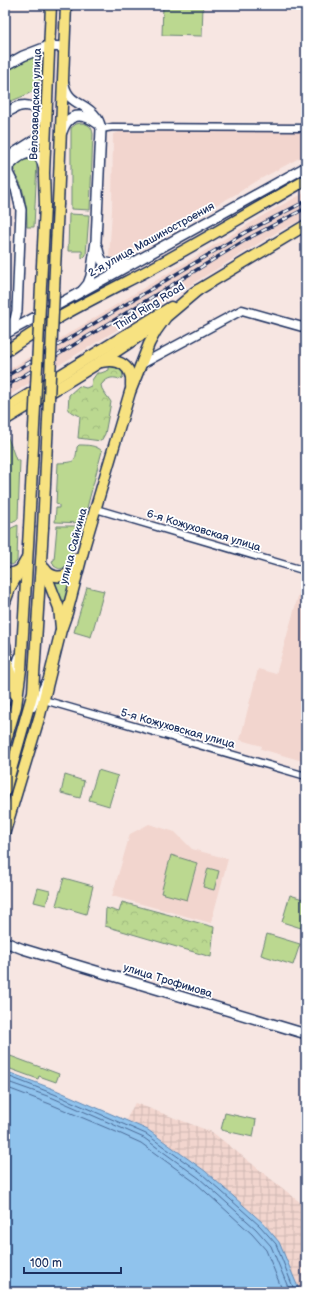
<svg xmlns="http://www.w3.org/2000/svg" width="311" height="1297" font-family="'Balsamiq Sans',sans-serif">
<defs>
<pattern id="industrial-grid" width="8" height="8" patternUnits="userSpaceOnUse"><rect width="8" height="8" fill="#f2d5ce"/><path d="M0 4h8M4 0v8" fill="none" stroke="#cfb7b3"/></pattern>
<pattern id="forest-crowns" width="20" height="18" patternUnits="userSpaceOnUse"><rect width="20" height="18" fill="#bbd890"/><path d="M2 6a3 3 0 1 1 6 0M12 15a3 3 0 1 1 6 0" fill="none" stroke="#a0ba7f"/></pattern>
</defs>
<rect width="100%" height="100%" fill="#f7e6e2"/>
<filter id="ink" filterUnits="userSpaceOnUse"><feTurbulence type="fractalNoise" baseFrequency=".025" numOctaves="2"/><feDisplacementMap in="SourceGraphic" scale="8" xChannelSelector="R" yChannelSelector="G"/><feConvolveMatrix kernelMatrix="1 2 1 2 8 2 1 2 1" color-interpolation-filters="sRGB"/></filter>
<g filter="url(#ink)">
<g fill="#f2d5ce">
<path d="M126 130 302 131 303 156 251 184 238 193 117 259 109 257 112 211 113 134Z"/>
<path d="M306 192V218L279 231 5 398V372L269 212Z"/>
<path d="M301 586 306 588V762L261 749 262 746 240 740 258 669 276 674Z"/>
<path d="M149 824 175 832 192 849 228 859 211 923 112 896 130 834Z"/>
</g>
<path fill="url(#industrial-grid)" d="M135 1103 212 1132 306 1207V1292H300L279 1242 263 1223 205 1171 149 1130 126 1120Z"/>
<g fill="#bbd890" stroke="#6b8477">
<path d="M163 5H203L202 36 162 35Z"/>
<path d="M32 57C47 58 42 84 33 91 26 96 15 99 7 103L5 99V72Z"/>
<path d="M81 123C88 124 92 126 93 134L90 210 71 209V128L76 124Z"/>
<path d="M23 158H35L37 162 34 227H27C27 213 26 199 21 185 19 180 14 173 15 167 16 163 20 161 23 158Z"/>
<path d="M69 214 89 215 86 255 82 259V251H68Z"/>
<path d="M5 429 16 460H20L18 519 5 525V503L7 482Z"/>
<path d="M79 445C87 445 96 445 102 451L83 523 55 522 56 508H59V505L56 504 58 463C73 462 76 464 77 447Z"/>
<path d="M18 525 17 561 15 563 12 565 5 562V531Z"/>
<path d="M57 526H81C78 536 71 564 63 568 60 570 57 568 54 566L52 561 54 560Z"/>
<path d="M73 574 64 615 52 580Z"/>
<path d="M87 587 104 591 91 637 74 632Z"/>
<path d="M98 770 118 776 109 806 89 800Z"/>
<path d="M65 775 84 781 80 798 61 793Z"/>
<path d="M171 855 197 863 187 900 161 893Z"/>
<path d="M208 868 219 871 214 890 203 887Z"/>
<path d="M64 878 93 886 86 914 56 905Z"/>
<path d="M38 888 50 891 46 905 34 902Z"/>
<path d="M290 895 306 900V910L301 928 282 922Z"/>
<path d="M267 934 300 944 293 965 261 955Z"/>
<path d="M5 1054 59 1074 56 1082 39 1076 38 1079 5 1067Z"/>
<path d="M225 1113 256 1120 253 1137 221 1130Z"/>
</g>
<g fill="url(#forest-crowns)" stroke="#6b8477">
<path d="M112 364 122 369 123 378 119 379C111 376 106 379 101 385L102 389 111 402 105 434 101 441 78 438 80 416 68 410 69 395 79 386 86 388 91 386 92 380 97 373H101L109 370V367Z"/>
<path d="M122 902 214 927 211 957 105 926 106 908 119 912Z"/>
</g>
<path fill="#90c3ed" stroke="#6188b4" d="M5 1071 56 1090 148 1130 205 1171 263 1223 279 1242 300 1292H5Z"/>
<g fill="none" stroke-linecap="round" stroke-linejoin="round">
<g stroke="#4a6a97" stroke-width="1">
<path d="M5 1075 54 1094 146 1134 202 1174 260 1226 276 1244 295 1292"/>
<path d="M5 1081 53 1098 144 1138 199 1178 256 1229 271 1246 290 1292"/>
<path d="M5 1087 50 1104 121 1134 141 1143 156 1154 196 1183 252 1234 266 1250 283 1292"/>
</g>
<g stroke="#1b2f5e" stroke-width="9">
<g id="minor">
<path d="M101 129 113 127 306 128"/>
<path d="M96 509 306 571"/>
<path d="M44 700 306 776"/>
<path d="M33 708 45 682"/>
</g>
</g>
<g stroke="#1b2f5e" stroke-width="11">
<g id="tertiary">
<path d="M140 365 242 310 306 328"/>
<path d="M8 690 19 657"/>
<path d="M5 702 8 685"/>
</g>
</g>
<g stroke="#1b2f5e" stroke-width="12">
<g id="secondary">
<path d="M5 66 23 56 49 46 64 47"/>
<path d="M64 84C68 105 86 102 96 117 99 120 100 125 101 129L96 241 91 276 88 284 83 290"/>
<path d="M5 113C10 111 15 107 20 106 34 103 43 114 46 126L41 136 14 153 11 158 8 167V173L16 189 21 210 17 311 15 319 8 331"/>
<path d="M62 132C68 113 82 112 97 123"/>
<path d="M11 164C19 156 26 151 38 155L42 162 44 169"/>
<path d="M97 246 100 257 103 262 116 265 126 264"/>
<path d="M5 334 306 167"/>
<path d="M5 942 23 949 306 1034"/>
</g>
</g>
<g stroke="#1b2f5e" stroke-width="13">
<g id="primary">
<path d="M58 204 66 5"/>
<path d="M45 205 44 173 51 5"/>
<path d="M193 293 306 225"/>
<path d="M5 352C49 320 97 297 145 272 199 243 252 211 306 180"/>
<path d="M102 362C119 358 133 366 131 386"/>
<path d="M5 409 171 307"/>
<path d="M5 420C57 388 110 358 159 322"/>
<path d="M43 567 59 608 61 628"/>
<path d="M45 569C49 576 60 579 67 574 73 571 75 563 78 558"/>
<path d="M5 572C12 575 17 572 23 568"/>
<path d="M5 602 10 588 26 560"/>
<path d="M5 645 8 667 12 678 15 694"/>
<path d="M5 743 16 706 21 669 29 528"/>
<path d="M5 791 33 692 43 528"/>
<path d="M5 831 40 715 61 630 67 613 85 544 130 392 149 344 156 331 166 317 198 290"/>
</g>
</g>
<use href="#minor" stroke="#fff" stroke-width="6"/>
<use href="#tertiary" stroke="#fff" stroke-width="8"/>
<use href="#secondary" stroke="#fff" stroke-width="9"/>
<use href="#primary" stroke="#f7e281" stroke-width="10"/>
<g stroke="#1b2f5e" stroke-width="3.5">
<g id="rail">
<path d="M5 377 246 232 306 201"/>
<path d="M5 387 247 239 306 208"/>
</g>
</g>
<use href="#rail" stroke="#fff" stroke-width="2" stroke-dasharray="6" stroke-linecap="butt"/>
<g stroke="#1b2f5e" stroke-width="13" stroke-linecap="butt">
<g id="primary-bridge">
<path d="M29 528 45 205"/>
<path d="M43 528 58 204"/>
</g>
</g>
<use href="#primary-bridge" stroke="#f7e281" stroke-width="10"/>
</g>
</g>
<g text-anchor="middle" stroke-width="3.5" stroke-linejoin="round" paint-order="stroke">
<g font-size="11" fill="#1b2f5e" stroke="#fff">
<text transform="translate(35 104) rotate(-88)" y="4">Велозаводская улица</text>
<text transform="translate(151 239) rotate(-29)" y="4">2-я улица Машиностроения</text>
<text transform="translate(149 306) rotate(-32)" y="4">Third Ring Road</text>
<text transform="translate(204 530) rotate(17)" y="4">6-я Кожуховская улица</text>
<text transform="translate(73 546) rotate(-75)" y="4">улица Сайкина</text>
<text transform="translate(178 728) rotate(16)" y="4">5-я Кожуховская улица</text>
<text transform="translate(168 980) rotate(17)" y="4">улица Трофимова</text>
</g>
</g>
<rect width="311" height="1297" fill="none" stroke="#fff" stroke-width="20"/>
<rect x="10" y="10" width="291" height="1277" fill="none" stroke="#1b2f5e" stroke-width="1.5" filter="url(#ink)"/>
<path d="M24 1267v6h97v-6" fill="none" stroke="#1b2f5e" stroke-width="2"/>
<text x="30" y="1267" font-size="12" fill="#1b2f5e" stroke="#ffffff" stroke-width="3" paint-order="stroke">100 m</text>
</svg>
